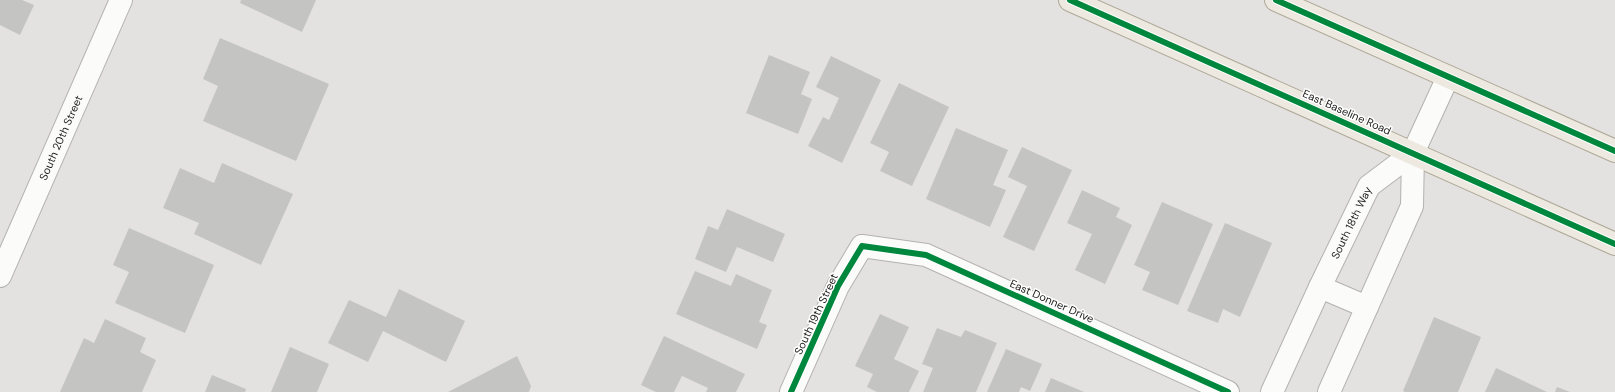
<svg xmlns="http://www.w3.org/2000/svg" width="1615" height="392" font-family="'DM Sans',sans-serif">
<rect width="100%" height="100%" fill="#e3e2e0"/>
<g fill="#c4c4c2">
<path d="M0 0H22L34 5 20 35 0 25Z"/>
<path d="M241 0H316L302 32 240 3Z"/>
<path d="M220 38 329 84 296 161 203 121 218 86 203 79Z"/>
<path d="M769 55 810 72 801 94 812 99 798 134 746 113Z"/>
<path d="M831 56 881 80 842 163 808 146 823 117 829 120 839 98 816 87Z"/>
<path d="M899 83 949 107 912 186 880 171 889 152 870 143Z"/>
<path d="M956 128 1008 150 993 185 1006 190 990 227 926 199Z"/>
<path d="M1022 147 1072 170 1034 251 1003 237 1027 186 1008 177Z"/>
<path d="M222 163 293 194 261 265 194 234 199 223 163 208 180 168 214 183Z"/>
<path d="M1082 190 1120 208 1116 217 1132 225 1105 284 1075 270 1092 234 1067 223Z"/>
<path d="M1162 202 1213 224 1178 305 1142 290 1150 272 1134 265Z"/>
<path d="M727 209 785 234 773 262 737 247 726 272 695 259 708 226 718 230Z"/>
<path d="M1225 223 1272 243 1240 317 1223 309 1218 323 1187 311Z"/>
<path d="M129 228 214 265 185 333 115 303 129 272 113 265Z"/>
<path d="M695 271 731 286 736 274 772 290 759 322 767 325 757 349 676 314Z"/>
<path d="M399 289 465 321 446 362 383 331 368 362 328 343 349 300 386 317Z"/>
<path d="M880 314 909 327 894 359 919 371 909 392H877L867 387 873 374 855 366Z"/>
<path d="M1434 317 1481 337 1458 392H1405L1403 391Z"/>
<path d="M105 319 146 338 140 352 156 360 142 392H60L84 338 94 343Z"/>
<path d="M937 328 961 337 965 330 997 343 976 392H923L933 368 922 364Z"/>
<path d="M664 336 745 374 736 392H706L708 388 682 376 674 392H656L641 385Z"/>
<path d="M290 347 329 364 317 392H271Z"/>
<path d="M1006 349 1042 364 1030 391 1021 387 1019 392H987Z"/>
<path d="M517 356 531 386 529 392H448Z"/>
<path d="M1496 368 1547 392H1485Z"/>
<path d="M212 375 246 389 245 392H205Z"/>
<path d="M1051 378 1084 392H1045Z"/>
<path d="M1557 387 1570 392H1555Z"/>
</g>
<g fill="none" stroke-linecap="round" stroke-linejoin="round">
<g stroke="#b3b2b0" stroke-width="24">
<g id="street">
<path id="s1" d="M0 276 121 0"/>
<path d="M1320 287 1367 307"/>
<path d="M791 392 838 286 862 246 926 255 1228 392"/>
<path id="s2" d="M1272 392 1320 287 1369 186 1413 153"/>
<path d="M1329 392 1412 206 1413 153 1448 77"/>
</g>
</g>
<g stroke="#afa898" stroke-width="24">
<g id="primary">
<path d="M1070 0 1615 244"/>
<path d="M1276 0 1615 151"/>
</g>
</g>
<use href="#street" stroke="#fbfbfa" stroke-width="22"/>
<use href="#primary" stroke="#ede9e1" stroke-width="22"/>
<g stroke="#fff" stroke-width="8">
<g id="cycleway">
<path d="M1070 0 1615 244"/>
<path d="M1276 0 1615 151"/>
<path d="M791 392 838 286 862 246 926 255 1228 392"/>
</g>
</g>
<use href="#cycleway" stroke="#00873e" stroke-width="6"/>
</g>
<g text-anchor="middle" stroke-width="3" stroke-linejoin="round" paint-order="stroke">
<g font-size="11" fill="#1d1d1c" stroke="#fff">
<text transform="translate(1347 112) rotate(24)" y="4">East Baseline Road</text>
<text dy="4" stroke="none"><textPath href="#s1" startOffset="151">South 20th Street</textPath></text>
<text dy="4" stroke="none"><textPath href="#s2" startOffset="187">South 18th Way</textPath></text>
<text transform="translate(1052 301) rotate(24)" y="4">East Donner Drive</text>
<text transform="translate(816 314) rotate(-65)" y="4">South 19th Street</text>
</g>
</g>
</svg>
